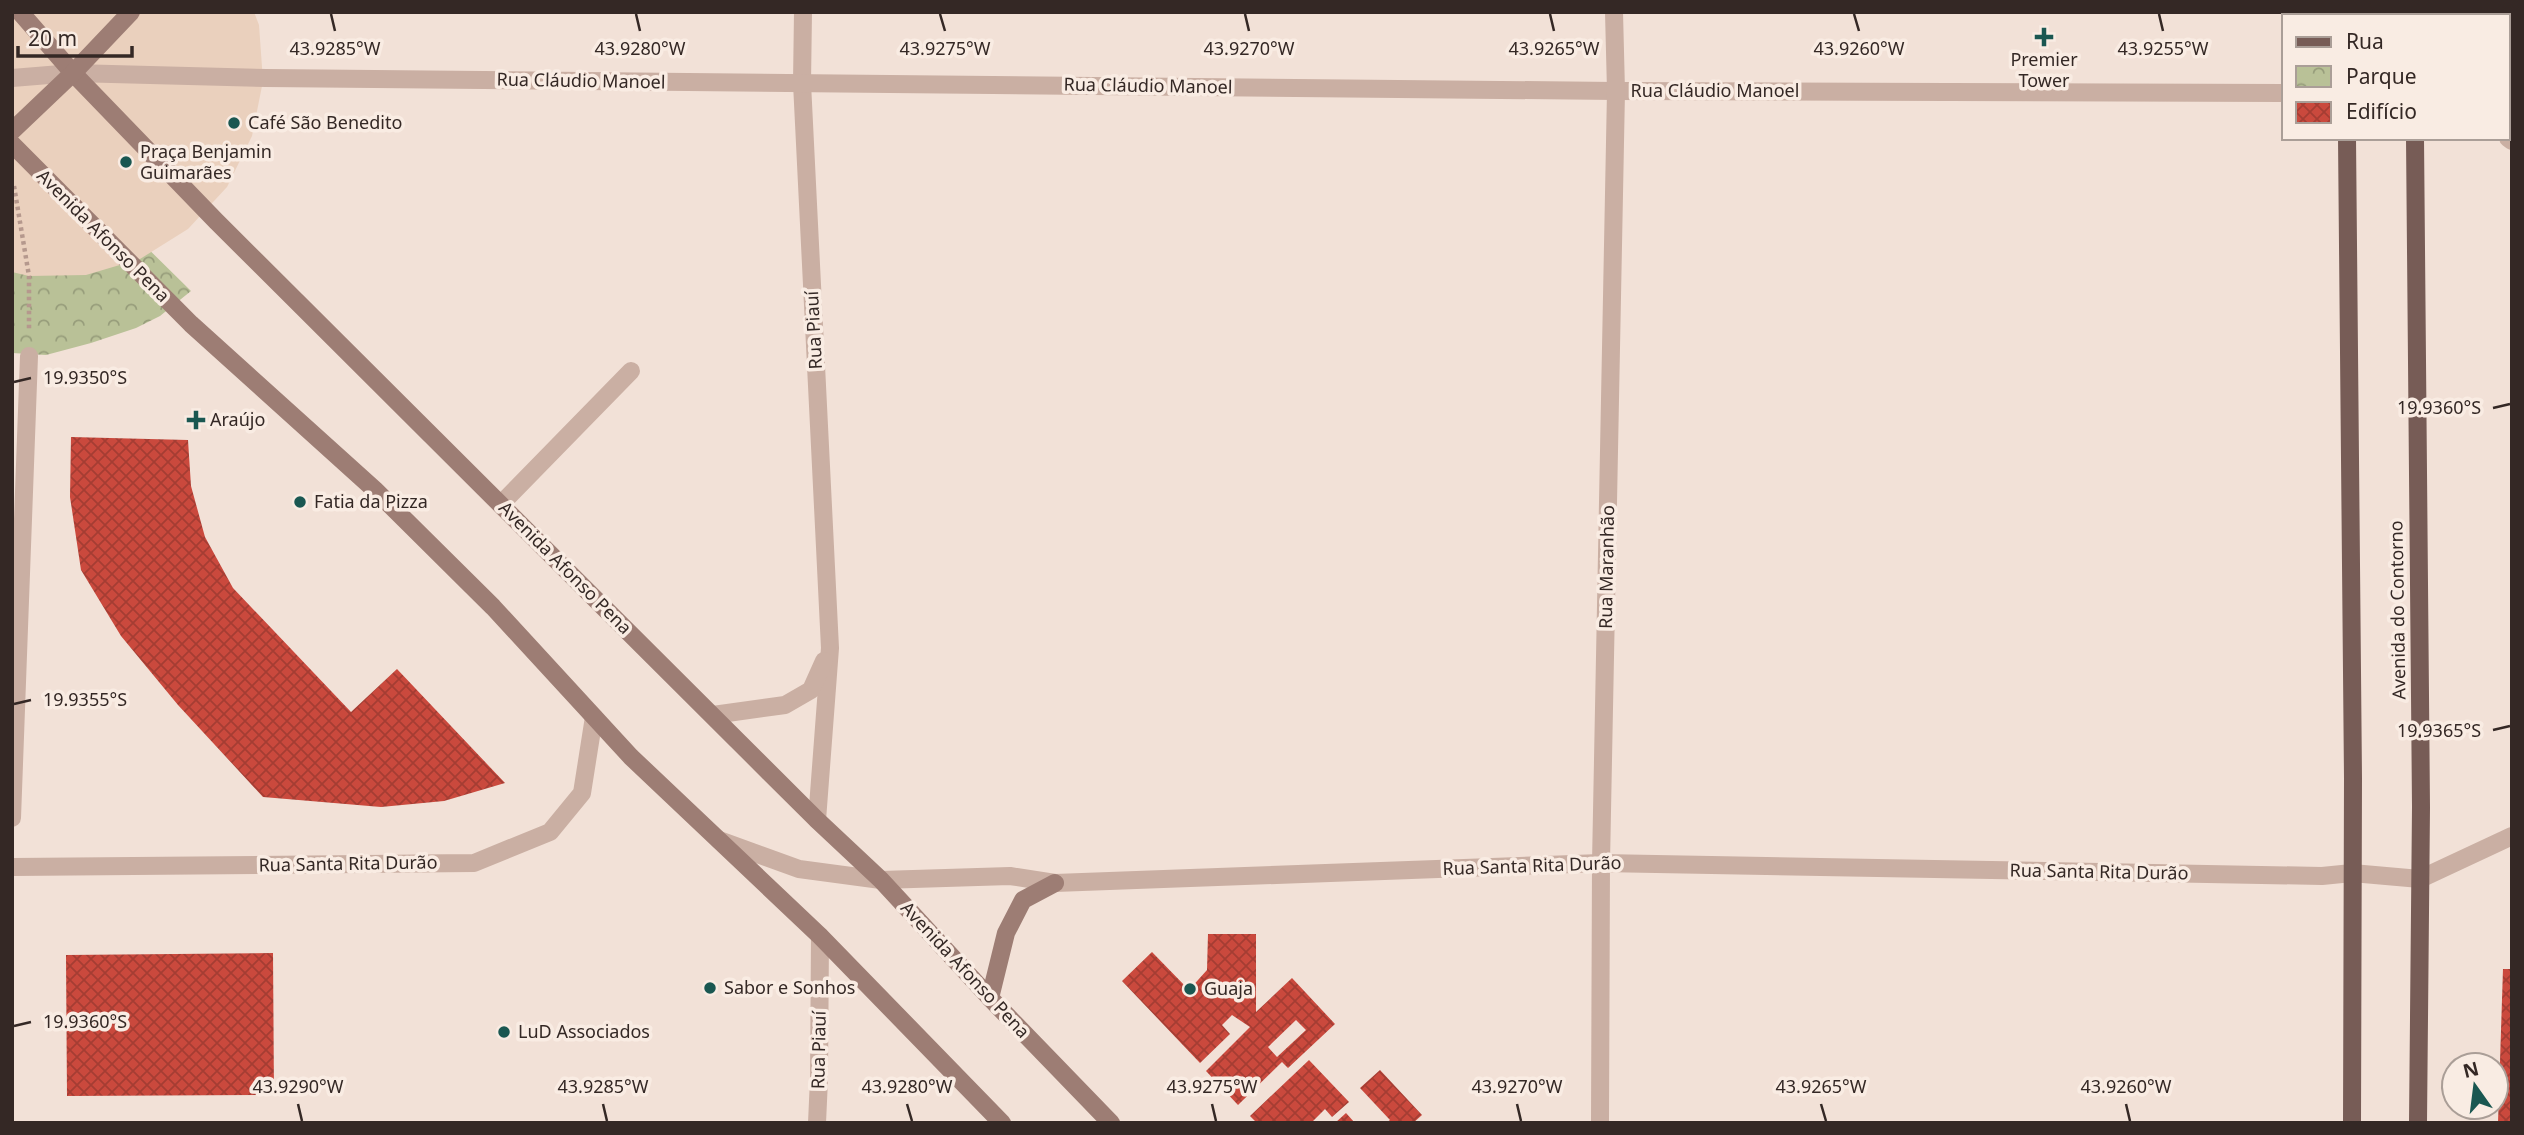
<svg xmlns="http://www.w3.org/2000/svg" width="2524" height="1135" font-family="'Noto Sans',sans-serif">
<defs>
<pattern id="park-crowns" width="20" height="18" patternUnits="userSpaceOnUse" patternTransform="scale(1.75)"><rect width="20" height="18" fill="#b9c197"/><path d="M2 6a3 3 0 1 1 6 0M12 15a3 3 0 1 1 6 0" fill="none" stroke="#979d7b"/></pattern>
<pattern id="building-cross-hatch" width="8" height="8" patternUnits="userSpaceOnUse" patternTransform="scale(1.75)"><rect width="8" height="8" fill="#ca493d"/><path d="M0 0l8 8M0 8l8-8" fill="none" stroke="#a53d33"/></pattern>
</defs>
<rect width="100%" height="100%" fill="#f2e1d7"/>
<path fill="url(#park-crowns)" d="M12 12 54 156 191 291 160 316 136 328 91 343 46 355 12 353Z"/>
<path fill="#ead0bd" d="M12 12H254L259 25 263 81 252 136 227 187 188 229 140 259 86 275 29 276 12 272Z"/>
<g fill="url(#building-cross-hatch)" fill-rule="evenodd">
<path d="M71 437 188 440 191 486 205 537 233 588 351 712 397 669 505 783 444 801 381 807 263 797 178 705 121 636 81 570 70 497Z"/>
<path d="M1208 934H1256V1012L1292 978 1335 1024 1288 1068 1282 1062 1238 1105 1206 1071 1250 1027 1232 1015 1222 1025 1230 1034 1200 1063 1122 981 1152 952 1189 990 1207 970ZM1296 1020 1306 1030 1277 1057 1268 1047Z"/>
<path d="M273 953 274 1095 67 1096 66 955Z"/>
<path d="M2503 969H2512V1123H2498Z"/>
<path d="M1309 1060 1349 1102 1332 1117 1325 1109 1311 1123H1257L1250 1116Z"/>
<path d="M1380 1070 1422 1115 1413 1123H1386L1390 1120 1360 1088Z"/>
<path d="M1346 1113 1355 1123H1335Z"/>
</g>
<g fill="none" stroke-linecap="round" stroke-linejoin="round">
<path stroke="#b5988d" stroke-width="4.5" stroke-dasharray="3.5 3.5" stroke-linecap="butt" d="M14 186 29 276V330"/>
<path stroke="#caafa3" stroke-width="18" d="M501 504 631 371"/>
<g stroke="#caafa3" stroke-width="18">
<path d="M803 12 802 83 830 648 817 820"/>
<path d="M12 78 73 73 266 78 1616 91 2284 93"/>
<path d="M713 715 785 705 811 690 824 661"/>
<path d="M12 818 29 356"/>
<path d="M719 840 799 869 881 880 1010 876 1055 883 1601 863 2322 876 2352 873 2420 879 2512 836"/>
<path d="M12 867 474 863 550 832 582 793 594 717"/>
<path d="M817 1123 819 1079 820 936"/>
<path d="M1600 1123 1601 863 1616 91 1614 12"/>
</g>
<path stroke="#caafa3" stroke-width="18" d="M2508 138 2512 141"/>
<g stroke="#9d7d74" stroke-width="18">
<path d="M20 12 73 73 216 221 817 820 881 880 990 998 1111 1123"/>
<path d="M12 131 73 73 131 12"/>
<path d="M12 144 191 324 375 490 493 607 631 757 820 936 1002 1123"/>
<path d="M990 998 1006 933 1023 900 1055 883"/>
</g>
<g stroke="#775c56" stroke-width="18">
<path d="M2343 12V16"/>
<path d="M2418 16V12"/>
<path d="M2347 138 2353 778 2352 1123"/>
<path d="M2415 138 2421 807 2418 1123"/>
</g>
</g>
<path fill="none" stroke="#342825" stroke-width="2.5" d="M331 14 335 31M636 14 640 31M940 14 945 31M1245 14 1249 31M1550 14 1554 31M1854 14 1859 31M2159 14 2163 31M14 382 31 378M2493 408 2510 404M14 704 31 700M2493 730 2510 726M14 1026 31 1022M298 1104 302 1121M603 1104 607 1121M907 1104 912 1121M1212 1104 1216 1121M1517 1104 1521 1121M1821 1104 1826 1121M2126 1104 2130 1121"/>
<g fill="#1a5751" stroke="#f9ece3" stroke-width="2.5">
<path d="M2040.5 26.5h7v7h7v7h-7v7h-7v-7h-7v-7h7z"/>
<circle cx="234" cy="123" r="7"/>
<circle cx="126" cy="162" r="7"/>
<path d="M192.5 409.5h7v7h7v7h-7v7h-7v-7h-7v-7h7z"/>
<circle cx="300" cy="502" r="7"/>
<circle cx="710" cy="988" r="7"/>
<circle cx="1190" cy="989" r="7"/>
<circle cx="504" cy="1032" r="7"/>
</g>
<g text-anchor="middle" stroke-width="7" stroke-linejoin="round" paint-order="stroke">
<g font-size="18" fill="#342825" stroke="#f9ece3" text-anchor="start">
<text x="2044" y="66" text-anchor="middle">Premier<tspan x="2044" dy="21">Tower</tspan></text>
<text x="248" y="129">Café São Benedito</text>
<text x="140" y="158">Praça Benjamin<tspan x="140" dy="21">Guimarães</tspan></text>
<text x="210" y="426">Araújo</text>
<text x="314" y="508">Fatia da Pizza</text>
<text x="724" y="994">Sabor e Sonhos</text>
<text x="1204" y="995">Guaja</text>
<text x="518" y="1038">LuD Associados</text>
</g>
<g font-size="18" fill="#342825" stroke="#f9ece3">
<text transform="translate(581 81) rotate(1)" y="6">Rua Cláudio Manoel</text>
<text transform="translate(1148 86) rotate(1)" y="6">Rua Cláudio Manoel</text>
<text x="1715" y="97">Rua Cláudio Manoel</text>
<text transform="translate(103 236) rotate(45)" y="6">Avenida Afonso Pena</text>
<text transform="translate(814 330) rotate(-93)" y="6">Rua Piauí</text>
<text transform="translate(1607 567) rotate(-89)" y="6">Rua Maranhão</text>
<text transform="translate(565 568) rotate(45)" y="6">Avenida Afonso Pena</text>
<text transform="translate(2398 610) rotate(-91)" y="6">Avenida do Contorno</text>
<text transform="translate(348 864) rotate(-1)" y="6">Rua Santa Rita Durão</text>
<text transform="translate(1532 866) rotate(-2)" y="6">Rua Santa Rita Durão</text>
<text transform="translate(2099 872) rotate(1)" y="6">Rua Santa Rita Durão</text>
<text transform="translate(965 970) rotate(47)" y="6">Avenida Afonso Pena</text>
<text transform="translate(819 1050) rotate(-89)" y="6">Rua Piauí</text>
</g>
</g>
<g font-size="18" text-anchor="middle" fill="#342825" stroke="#f9ece3" stroke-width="7" stroke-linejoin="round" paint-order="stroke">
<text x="335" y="55">43.9285°W</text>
<text x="640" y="55">43.9280°W</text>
<text x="945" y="55">43.9275°W</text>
<text x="1249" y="55">43.9270°W</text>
<text x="1554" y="55">43.9265°W</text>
<text x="1859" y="55">43.9260°W</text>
<text x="2163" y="55">43.9255°W</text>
<text x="85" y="384">19.9350°S</text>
<text x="2439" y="414">19.9360°S</text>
<text x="85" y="706">19.9355°S</text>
<text x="2439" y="737">19.9365°S</text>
<text x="85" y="1028">19.9360°S</text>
<text x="298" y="1093">43.9290°W</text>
<text x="603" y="1093">43.9285°W</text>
<text x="907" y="1093">43.9280°W</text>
<text x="1212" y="1093">43.9275°W</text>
<text x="1517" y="1093">43.9270°W</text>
<text x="1821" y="1093">43.9265°W</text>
<text x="2126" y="1093">43.9260°W</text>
</g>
<rect width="2524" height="1135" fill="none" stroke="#342825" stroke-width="28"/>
<rect x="2282" y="14" width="228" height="126" fill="#f9ece3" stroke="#aa9e97" stroke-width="2"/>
<rect x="2296" y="37" width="35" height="10" fill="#775c56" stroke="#aa9e97" stroke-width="2"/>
<text x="2346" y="49" font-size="21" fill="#342825">Rua</text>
<rect x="2296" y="66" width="35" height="21" fill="url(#park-crowns)" stroke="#aa9e97" stroke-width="2"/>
<text x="2346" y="84" font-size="21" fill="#342825">Parque</text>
<rect x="2296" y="102" width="35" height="21" fill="url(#building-cross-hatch)" stroke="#aa9e97" stroke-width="2"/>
<text x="2346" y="119" font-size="21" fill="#342825">Edifício</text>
<g transform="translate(2475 1086) rotate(346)"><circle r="33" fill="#f9ece3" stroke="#aa9e97" stroke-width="2"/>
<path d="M0-5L12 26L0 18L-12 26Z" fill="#1a5751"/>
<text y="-10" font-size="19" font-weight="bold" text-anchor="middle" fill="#342825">N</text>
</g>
<path d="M18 46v10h114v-10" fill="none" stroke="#342825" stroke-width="3.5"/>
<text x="28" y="46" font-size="21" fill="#342825" stroke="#f9ece3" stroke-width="5" paint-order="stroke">20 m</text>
</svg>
